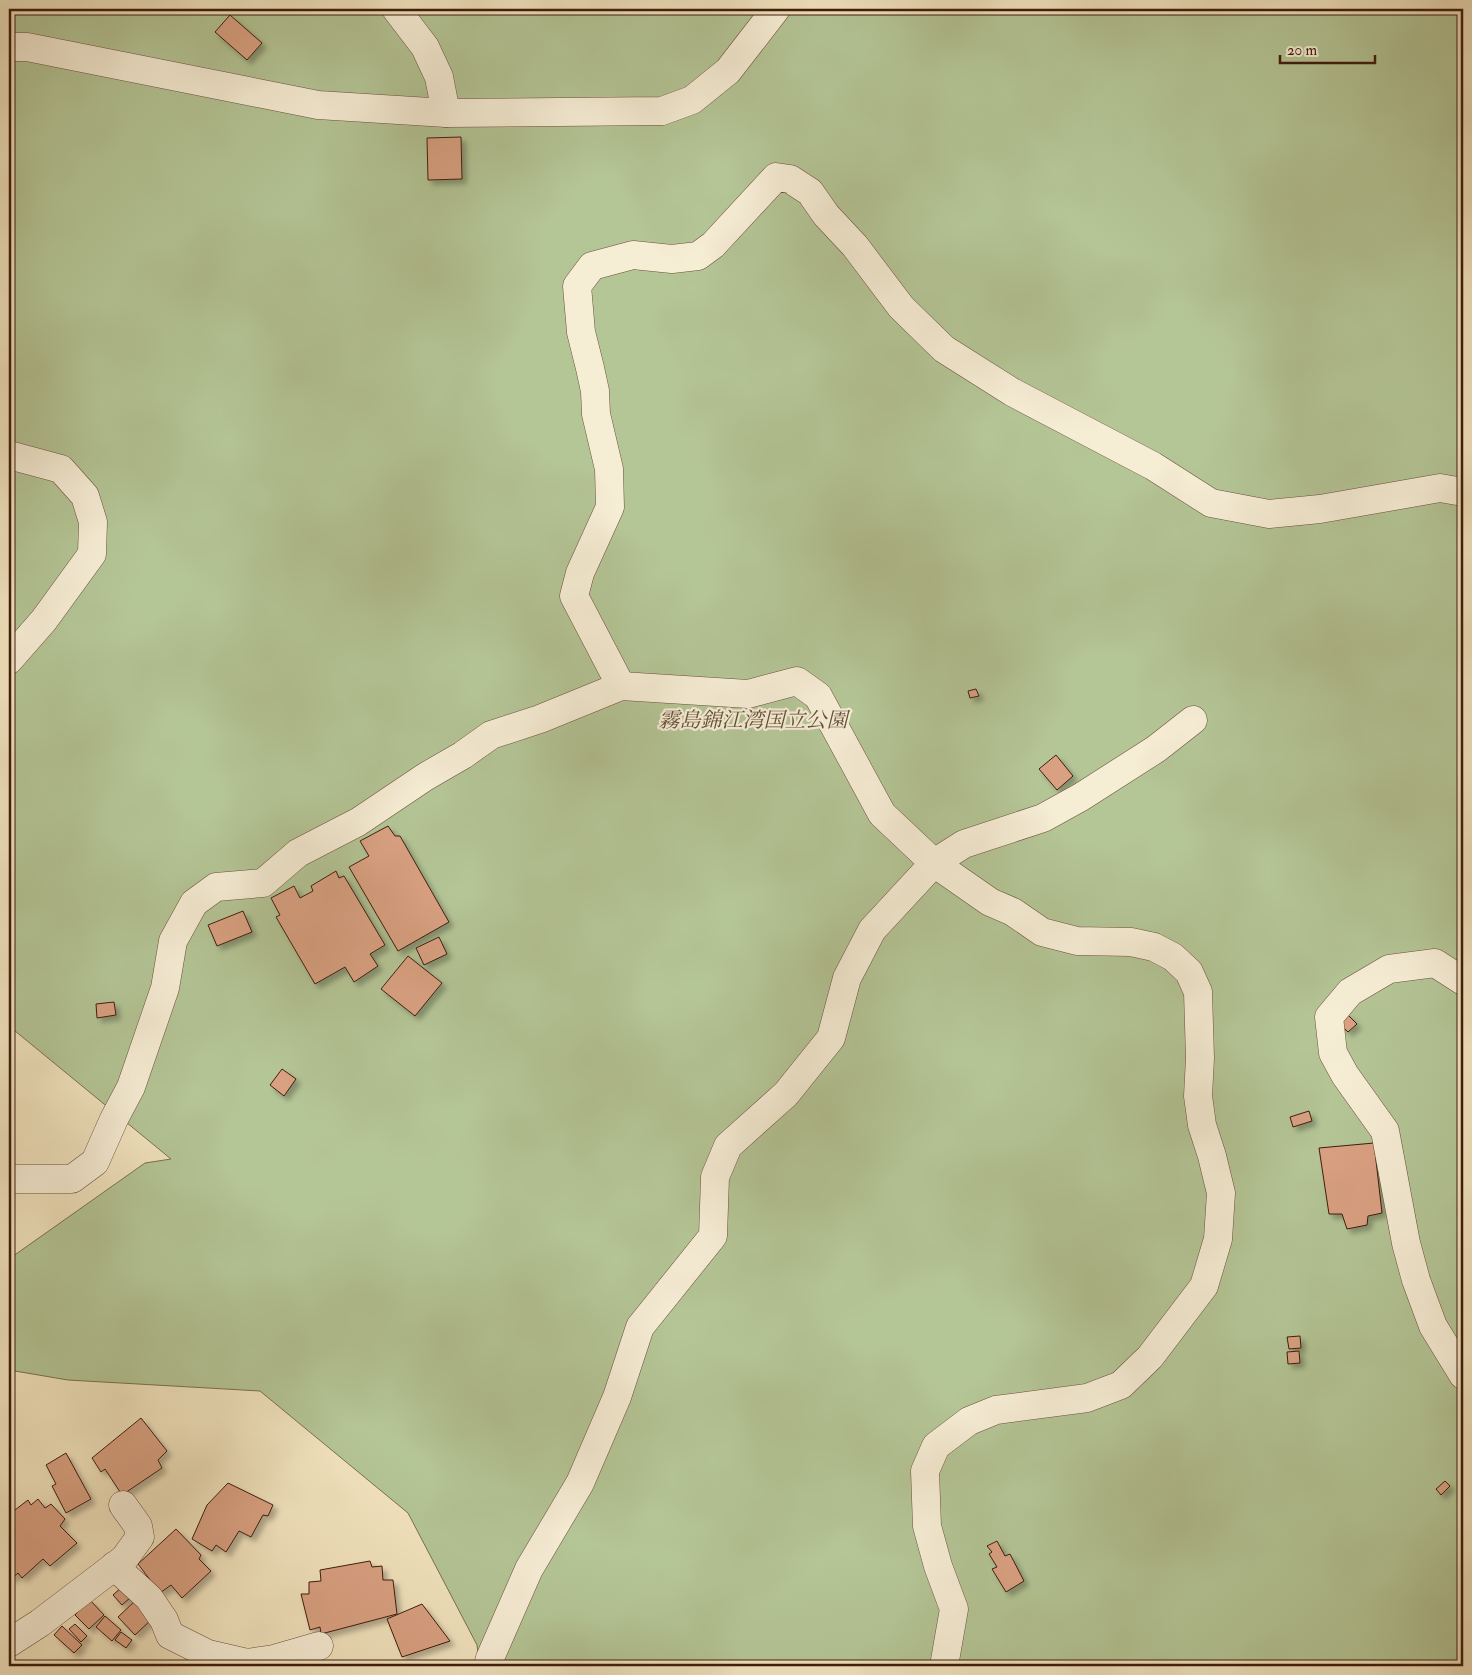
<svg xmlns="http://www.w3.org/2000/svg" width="1472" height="1675" font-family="'IM FELL Double Pica','Noto Serif JP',serif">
<defs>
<filter id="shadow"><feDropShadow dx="4.5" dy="4.5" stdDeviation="2.5" flood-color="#0004"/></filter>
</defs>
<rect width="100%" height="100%" fill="#f1e3be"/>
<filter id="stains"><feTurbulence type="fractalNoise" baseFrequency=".004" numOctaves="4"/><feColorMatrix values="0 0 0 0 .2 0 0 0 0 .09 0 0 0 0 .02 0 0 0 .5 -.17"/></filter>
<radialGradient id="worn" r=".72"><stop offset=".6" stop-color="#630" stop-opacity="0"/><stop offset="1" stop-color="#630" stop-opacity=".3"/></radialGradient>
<path fill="#b4c596" stroke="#7a7052" d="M9 9H1463V1666H480L477 1645 408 1513 260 1391 68 1380 9 1370V1259L145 1163 171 1159 9 1026Z"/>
<g fill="#d9a182" stroke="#3f1c0f" filter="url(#shadow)">
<path d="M230 15 262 43 247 60 215 32Z"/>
<path d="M461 137 462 179 428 180 427 138Z"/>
<path d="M976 689 979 696 970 698 968 691Z"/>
<path d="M1056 755 1073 776 1057 790 1039 769Z"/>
<path d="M388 826 395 836H400L449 922 398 951 349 867 369 856 360 841Z"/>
<path d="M336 871 339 878 344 876 385 945 370 954 378 966 354 982 345 967 315 984 276 917 280 915 271 898 294 886 300 898 313 891 311 886Z"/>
<path d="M243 911 252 932 217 946 208 925Z"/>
<path d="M439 937 447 954 424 965 416 948Z"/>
<path d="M408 956 442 983 415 1016 381 989Z"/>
<path d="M114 1002 116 1015 97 1018 96 1004Z"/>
<path d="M1346 1013 1357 1024 1348 1032 1337 1021Z"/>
<path d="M282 1069 296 1079 284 1096 270 1085Z"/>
<path d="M1309 1111 1312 1121 1293 1127 1290 1117Z"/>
<path d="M1374 1143 1382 1213 1368 1216 1367 1225 1347 1229 1342 1214H1329L1319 1148Z"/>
<path d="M1300 1336 1301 1348 1289 1349 1287 1337Z"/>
<path d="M1299 1351 1300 1363 1288 1364 1287 1352Z"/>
<path d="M141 1418 167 1451 158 1460 162 1468 122 1495 105 1469 101 1472 92 1458Z"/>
<path d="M66 1453 91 1499 66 1513 52 1486 56 1484 46 1465Z"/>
<path d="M1445 1481 1450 1486 1441 1495 1436 1489Z"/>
<path d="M228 1483 273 1505 268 1516 263 1515 251 1537 239 1531 226 1552 216 1545 212 1551 192 1539 207 1505Z"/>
<path d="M38 1499 45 1508 51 1504 65 1519 60 1526 77 1543 50 1566 43 1559 22 1578 18 1573 10 1580 9 1522 15 1517 11 1513 28 1500 31 1505Z"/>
<path d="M176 1529 201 1555 199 1559 211 1571 182 1598 171 1585 160 1593 138 1564Z"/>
<path d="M997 1541 1005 1556 1010 1554 1024 1581 1006 1592 992 1569 997 1567 989 1554 992 1552 987 1546Z"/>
<path d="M370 1561 372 1567 382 1566 383 1580H393L397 1614 321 1634 320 1627 310 1630 301 1594H309V1582L321 1581 320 1570Z"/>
<path d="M123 1586 132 1596 122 1605 113 1595Z"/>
<path d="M90 1600 104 1615 89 1629 75 1615Z"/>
<path d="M136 1600 153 1618 135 1635 118 1617Z"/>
<path d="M422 1604 450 1641 402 1657 387 1619Z"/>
<path d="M105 1616 121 1630 112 1641 96 1627Z"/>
<path d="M75 1624 87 1636 81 1642 69 1629Z"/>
<path d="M62 1626 82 1645 74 1653 54 1635Z"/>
<path d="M121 1632 132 1640 126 1648 115 1640Z"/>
</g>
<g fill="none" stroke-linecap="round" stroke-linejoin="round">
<g stroke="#6c4e3b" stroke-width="29">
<g id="minor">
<path d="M396 9 425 47 439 77 446 113"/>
<path d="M9 47H27L318 105 446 113 662 111 692 100 728 71 776 9"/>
<path d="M9 455 61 469 85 496 93 522 92 554 44 620 9 660"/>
<path d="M1463 981 1435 963 1389 969 1350 992 1329 1017 1333 1053 1345 1075 1385 1131 1406 1243 1416 1280 1433 1326 1463 1375"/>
<path d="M9 1179H72L95 1162 114 1119 131 1087 165 988 173 941 194 903 216 887 263 883 298 853 358 822 425 777 463 755 491 735 540 719 621 686 574 596 580 573 610 507 609 469 596 414 595 391 590 368 581 332 577 286 592 266 633 255 672 259 698 256 713 245 776 177 790 179 810 192 826 215 855 246 901 307 944 349 1012 392 1153 466 1211 503 1269 514 1320 509 1440 488 1463 492"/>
<path d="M114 1566 149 1598 164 1620 170 1635 208 1654 247 1663 274 1659 319 1646"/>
<path d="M9 1643 40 1623 124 1559 140 1537 138 1526 123 1505"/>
<path d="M488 1666 490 1658 529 1569 580 1483 617 1397 640 1327 713 1236 715 1177 728 1146 786 1094 831 1038 847 978 872 930 934 863 882 814 818 696 797 681 748 694 621 686"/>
<path d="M944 1666 954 1609 938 1566 927 1526 925 1471 936 1446 969 1421 996 1410 1087 1398 1121 1385 1150 1357 1204 1286 1218 1239 1221 1193 1212 1156 1202 1125 1198 1096 1200 1058 1198 992 1189 972 1173 957 1154 947 1131 942 1077 941 1042 932 1013 912 990 902 934 863 964 844 1043 818 1081 797 1156 749 1193 720"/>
</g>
</g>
<use href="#minor" stroke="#f6edd5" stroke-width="28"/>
</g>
<g text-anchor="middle" stroke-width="4.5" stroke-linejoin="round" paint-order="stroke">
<g font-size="21" font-style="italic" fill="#624f38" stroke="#f6edd5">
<text x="753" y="727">霧島錦江湾国立公園</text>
</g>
</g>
<rect width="1472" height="1675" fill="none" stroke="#f1e3be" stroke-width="30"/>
<rect x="10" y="10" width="1452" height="1655" fill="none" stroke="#3f1c0f" stroke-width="2.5"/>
<rect x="15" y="15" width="1442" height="1645" fill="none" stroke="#3f1c0f"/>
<path d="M1280 55v8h95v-8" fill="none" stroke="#3f1c0f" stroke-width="2.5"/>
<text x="1287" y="55" font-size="15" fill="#3f1c0f" stroke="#f6edd5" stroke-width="4" paint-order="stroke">20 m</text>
<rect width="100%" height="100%" filter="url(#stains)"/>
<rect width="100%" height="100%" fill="url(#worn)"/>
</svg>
